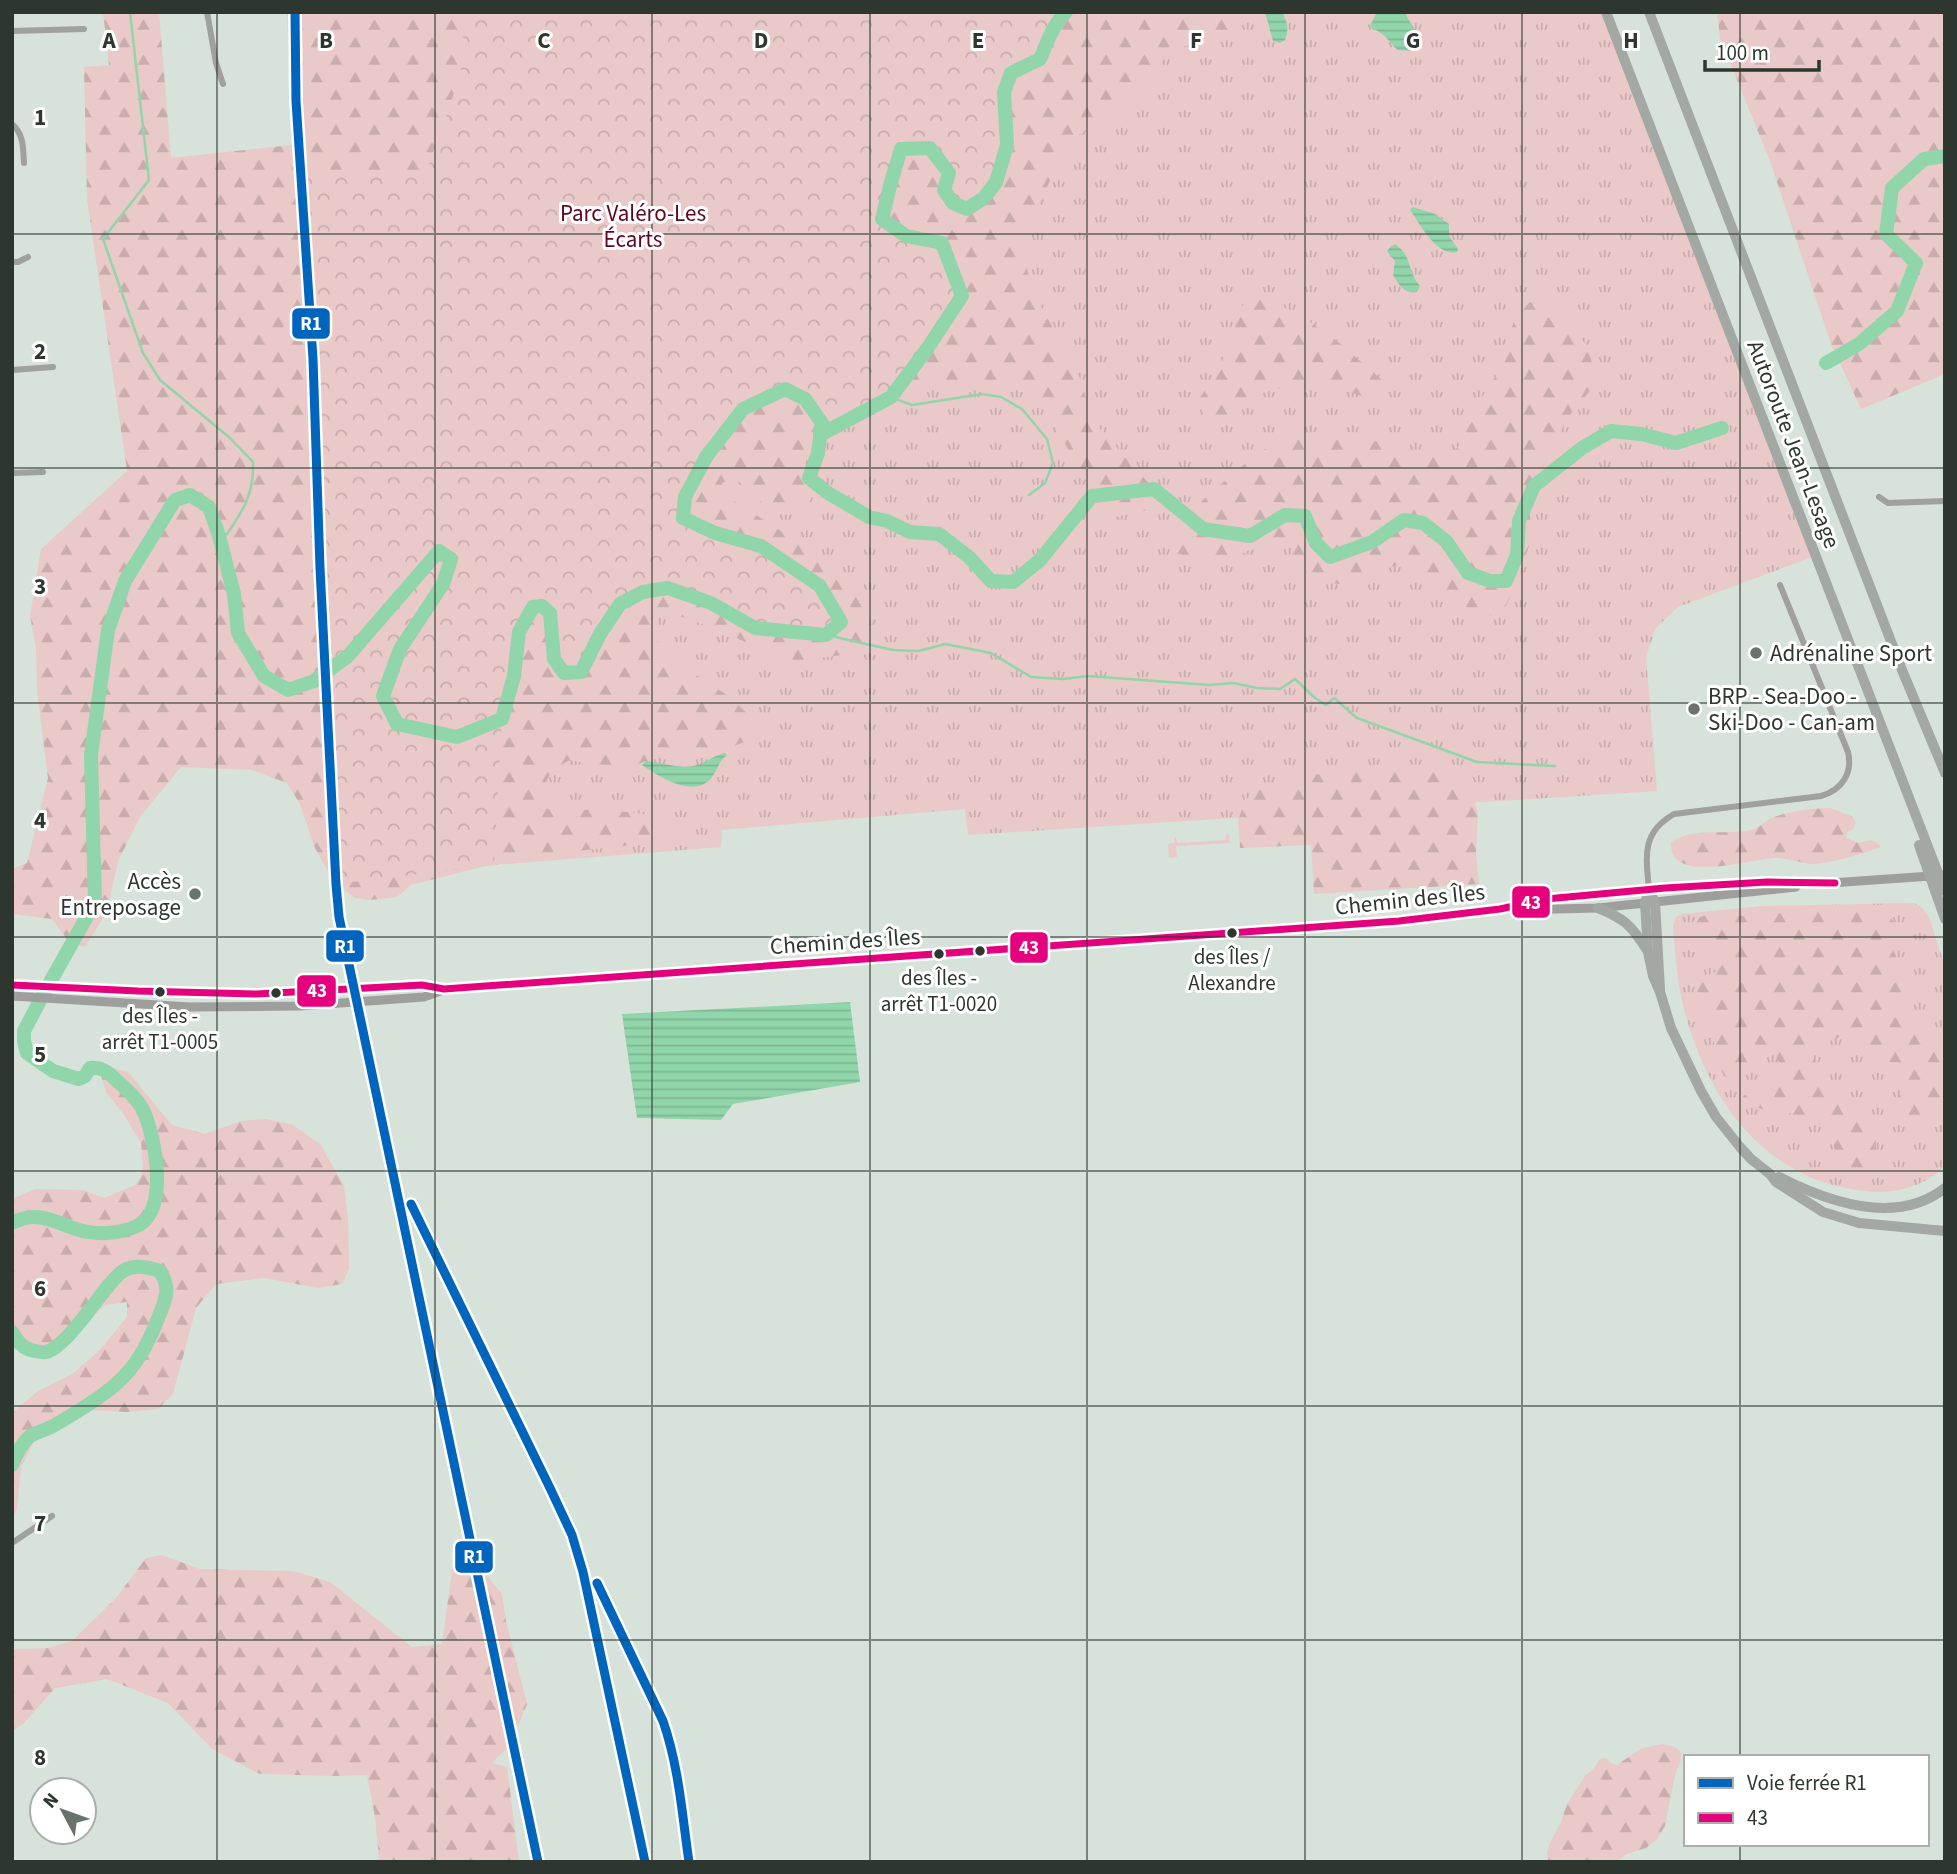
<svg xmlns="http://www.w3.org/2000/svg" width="1957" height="1874" font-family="'Source Sans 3',sans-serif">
<defs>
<pattern id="grass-tufts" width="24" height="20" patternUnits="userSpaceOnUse" patternTransform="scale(1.75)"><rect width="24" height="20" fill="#eac9c9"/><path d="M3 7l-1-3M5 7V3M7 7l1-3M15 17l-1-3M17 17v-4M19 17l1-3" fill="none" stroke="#c9adad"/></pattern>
<pattern id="forest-firs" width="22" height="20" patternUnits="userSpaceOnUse" patternTransform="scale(1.75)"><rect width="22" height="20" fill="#eac9c9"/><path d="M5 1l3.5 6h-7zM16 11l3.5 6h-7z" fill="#c9adad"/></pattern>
<pattern id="park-crowns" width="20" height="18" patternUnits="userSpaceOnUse" patternTransform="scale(1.75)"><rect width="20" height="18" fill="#eac9c9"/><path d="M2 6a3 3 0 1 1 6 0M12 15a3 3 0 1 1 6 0" fill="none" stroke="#c9adad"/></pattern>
<pattern id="water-rules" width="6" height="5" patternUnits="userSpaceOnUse" patternTransform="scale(1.75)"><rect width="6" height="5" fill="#91d5ab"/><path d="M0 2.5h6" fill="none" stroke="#7db793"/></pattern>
</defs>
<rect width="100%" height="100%" fill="#d6e2da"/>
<g fill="url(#grass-tufts)">
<path d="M1066 12H1606L1815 556 1678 607 1656 628 1646 656 1657 791 968 835 965 809 722 830 721 847 494 865 502 719 683 518Z"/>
<path d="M1227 833 1229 835 1230 843 1176 846 1177 857 1169 858 1168 844 1174 843V837H1176L1177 843 1225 840Z"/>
<path d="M1914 903 1922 908 1929 917 1945 966V1166C1921 1190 1888 1195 1856 1190 1761 1176 1707 1097 1684 1009 1677 982 1675 953 1673 925L1676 917 1682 914 1763 906Z"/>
</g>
<g fill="url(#forest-firs)">
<path d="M103 12H159L171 158 292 145 287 12H1251L1245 24 1169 52 1150 80 1124 105 1075 137 1058 163 1022 241 1031 288 1080 378 1093 421 1154 489 1149 510 1115 517 1076 463 1039 398 1011 381H973L927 388 885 406 826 438 806 456 805 475 813 495 806 507 785 515 756 499 734 477 722 483 725 495 829 562 870 612 872 635 842 655 787 662 722 631 673 614 658 618 654 636 671 659 730 697 755 721 747 741 716 753 667 754 635 765 592 771 584 763 570 760C546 773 546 777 543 804L548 809C575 810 651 808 670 823V834L660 842 521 857 411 885 397 897 370 900 355 898 336 884 322 861 314 846 300 804 287 783 252 770 181 767 140 817 118 861 107 912 85 947 69 942 52 919 12 914V869L27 863 48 778 37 691 36 648 30 616 41 549 127 471 87 199 84 67 109 65Z"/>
<path d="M1717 12H1945V374L1861 409 1831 344 1770 161 1720 38Z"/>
<path d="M1267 299 1297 314 1329 334 1390 387 1386 398 1369 399 1334 386 1303 382 1240 399 1221 421 1208 420 1202 412 1199 399 1220 368 1230 338 1236 312 1247 302Z"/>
<path d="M1555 301 1588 348 1597 382 1566 420 1527 500 1533 533 1518 580 1506 606 1488 617 1463 611 1446 596 1418 564 1397 565 1343 584 1319 583 1296 562 1291 548 1277 542 1257 544 1246 552 1213 564 1173 552 1170 534 1205 498 1247 462 1276 441 1347 432 1369 440 1395 445 1424 455 1442 456 1456 449 1466 438 1464 420 1477 404 1504 364 1514 319 1530 302Z"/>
<path d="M1430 769 1459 781 1473 794 1478 814 1476 852 1479 884 1314 894 1311 845 1240 848 1238 821 1245 800 1259 790 1284 786 1307 775Z"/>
<path d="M1830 808 1851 816 1856 822 1853 829 1847 832 1846 838 1859 843C1869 840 1874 838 1881 847 1860 855 1835 862 1813 864 1802 864 1787 858 1775 858 1752 858 1669 887 1671 842 1694 826 1725 836 1751 830 1758 829 1764 822 1770 819 1790 810 1809 809 1830 808Z"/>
<path d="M1851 908C1866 908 1895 909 1895 929 1895 938 1891 947 1895 955 1900 966 1909 972 1909 984 1909 997 1900 1008 1905 1021 1909 1031 1918 1031 1926 1037 1933 1042 1939 1049 1945 1056V1099C1938 1113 1923 1116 1909 1119L1899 1114 1896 1109 1900 1093 1905 1088C1899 1072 1891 1073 1880 1064 1867 1053 1866 1036 1848 1032 1835 1042 1823 1039 1814 1054 1814 1064 1815 1074 1819 1083L1836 1090 1851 1100 1867 1117 1875 1132 1877 1164 1871 1175 1866 1179C1847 1177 1839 1164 1834 1147 1832 1140 1824 1129 1820 1124 1811 1113 1762 1111 1746 1105L1743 1096C1750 1092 1753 1095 1760 1093 1769 1091 1780 1076 1780 1067 1780 1063 1778 1059 1776 1056L1770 1053C1760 1056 1760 1063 1753 1069 1747 1074 1739 1077 1731 1079L1724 1076 1718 1064 1715 1046 1696 988 1701 978 1715 972 1724 963V956L1714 946 1691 933 1688 926 1697 918 1710 914H1735L1754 919 1799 909 1834 911Z"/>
<path d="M109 1067 128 1072 172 1125 205 1134 241 1121 267 1119 293 1125 320 1144 344 1186 348 1219 349 1269 342 1284 317 1288 265 1278 216 1284 196 1308 173 1394 158 1409 127 1412 87 1410 61 1414 49 1421 34 1442 21 1467 17 1509 12 1518V1413L38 1391 72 1374 99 1351 127 1317V1302L106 1305 83 1321 58 1344 29 1353 12 1346V1199L35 1189 83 1190 104 1198 135 1185 141 1177 143 1166 141 1143 124 1115 106 1092 101 1076Z"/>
<path d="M466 1552 502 1594 506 1621 527 1704 510 1745 492 1763 507 1767 519 1862H377L379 1858 375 1817 367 1775 334 1776 260 1774 212 1749 168 1703 107 1679 55 1688 23 1724 12 1731V1649L49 1648 73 1640 116 1598 146 1558 162 1555 200 1569 293 1571 330 1582 412 1647 442 1644 452 1570Z"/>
<path d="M1663 1744 1675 1747 1681 1752V1760L1675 1775 1665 1826 1657 1839 1646 1848 1627 1854 1615 1862H1549L1547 1853 1549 1845 1561 1822 1567 1804 1585 1776 1594 1768 1600 1759 1606 1758 1611 1763 1617 1765 1642 1748Z"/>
</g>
<path fill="url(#park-crowns)" d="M465 12H1066C1053 24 1047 43 1040 59L1011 73 1004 92 1007 145 996 182 984 198 967 209 953 203 944 190 949 173 930 148 901 149 891 182 882 219 906 236 942 243 962 296 927 349 891 397 820 435 822 422 805 399 785 389 743 409 706 457 685 497 683 518 715 533 761 546 820 586 841 622 826 635 755 628 711 603 667 588 643 592 620 604 600 634 581 672 564 673 554 659 550 613 542 606 533 607 519 632 514 676 502 719 494 865 336 884 320 568 313 359 300 176 426 172 461 73Z"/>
<g fill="url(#water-rules)">
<path d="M1265 12H1282C1288 23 1289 29 1285 40L1280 43 1273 41Z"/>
<path d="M1377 12H1405C1412 31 1423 27 1410 51L1398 50C1390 43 1382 30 1372 29L1370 26Z"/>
<path d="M1413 207 1435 214 1449 224V236L1458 249 1457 252C1437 257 1420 224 1410 210Z"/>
<path d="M1395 244C1414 258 1406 270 1420 286L1417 292C1404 294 1399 285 1393 275L1395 261 1387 251 1391 246Z"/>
<path d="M725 753 727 755C719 761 718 769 712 777 695 800 658 776 642 765L646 761C661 762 678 769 693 766 705 764 714 755 725 753Z"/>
<path d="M850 1002 860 1082 733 1104 721 1120 637 1118 622 1014Z"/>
</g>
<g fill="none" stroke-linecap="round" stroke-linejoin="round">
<g stroke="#91d5ab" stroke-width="2.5">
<path d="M130 12 149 180 103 239 143 353 160 380 230 438 253 462C254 494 244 509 227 534L219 536"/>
<path d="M891 397 912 405 982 394 1001 397 1022 409 1047 439 1053 463 1045 483 1029 495"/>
<path d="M826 635 893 650 919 651 945 644 991 653 1031 677 1063 679 1088 676 1209 685 1233 683 1257 688 1280 689 1295 679 1315 698 1326 705 1334 698 1357 718 1477 762 1555 766"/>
</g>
<g stroke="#91d5ab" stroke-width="14">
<path d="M1826 363 1859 344 1897 311 1916 263 1886 234 1892 188 1924 159 1945 156"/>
<path d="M820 435 891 397 927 349 962 296 942 243 906 236 882 219 891 182 901 149 930 148 949 173 944 190 953 203 967 209 984 198 996 182 1007 145 1004 92 1011 73 1040 59C1047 43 1053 24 1066 12"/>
<path d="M12 1223C43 1207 60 1228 89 1232 104 1235 124 1232 137 1226 170 1210 155 1136 143 1110 137 1098 124 1087 114 1078 107 1071 101 1067 90 1068L85 1076 79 1079 53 1071 27 1053 24 1041V1031L44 993 95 902 91 755 108 630 125 581 175 500 190 495 209 507 219 536 234 594 238 633 264 676 288 690 314 681 348 656 439 551 451 559 443 584 400 649 383 696 397 724 457 737 502 719 514 676 519 632 533 607 542 606 550 613 554 659 564 673 581 672 600 634 620 604 643 592 668 588 711 603 755 628 826 635 841 622 820 586 761 546 715 533 683 518 685 497 706 457 743 409 785 389 805 399 822 423 818 453 809 478 828 493 869 517 887 521 910 532 939 534 969 557 991 581 1013 582 1040 560 1092 496 1154 489 1203 529 1250 536 1285 515 1305 516 1316 543 1330 557 1372 542 1404 520 1423 523 1446 541 1468 573 1490 581H1506L1517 555 1519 521 1534 486 1582 448 1611 431 1641 434 1676 443 1722 428"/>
<path d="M12 1332C16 1340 21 1347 31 1350 35 1351 42 1353 46 1352 64 1348 95 1302 108 1286 113 1281 118 1274 123 1271 135 1264 148 1267 160 1271 171 1289 166 1298 159 1316 149 1342 137 1366 116 1384 98 1400 74 1414 53 1426 46 1430 36 1432 29 1437 21 1444 16 1455 12 1465"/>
</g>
<g stroke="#a0a09e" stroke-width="6">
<path d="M207 12 216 63 223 84"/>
<path d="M12 31 84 29"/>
<path d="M12 124C24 134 23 149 24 163"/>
<path d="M12 262H18L28 257"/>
<path d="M12 370 53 367"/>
<path d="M12 473 43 472"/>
<path d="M1879 497 1888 503 1945 501"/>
<path d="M1649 890C1646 856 1641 833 1674 814L1821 796C1842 790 1853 773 1848 752L1780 585"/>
<path d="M12 1543 52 1516"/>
</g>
<g stroke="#9e9f9c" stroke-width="9">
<path d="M1831 883 1945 875"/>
<path d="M1518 910 1598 908 1796 887"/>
<path d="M12 985 138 991 256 994 422 985 444 989 1399 921 1500 909 1546 899 1665 888 1767 882 1835 883"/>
<path d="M12 996 190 1007 299 1006 424 997 443 990"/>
</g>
<g stroke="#a3a8a4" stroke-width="10">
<path d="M1606 12 1945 891"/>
<path d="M1649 12 1902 670 1945 773"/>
<path d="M1919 845 1945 919"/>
<path d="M1649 890 1645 903 1648 952 1653 976 1660 992 1671 1028 1701 1091 1716 1117 1740 1147 1751 1159 1770 1174 1776 1182 1823 1212 1859 1223 1945 1231"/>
<path d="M1649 890 1655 902 1660 989"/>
<path d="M1598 908C1625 919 1631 925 1647 950"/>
<path d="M1779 1177C1828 1202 1897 1226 1945 1188"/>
</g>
<g stroke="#fff" stroke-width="12">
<path id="bus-1" d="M12 985 138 991 256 994 422 985 444 989 1399 921 1500 909 1546 899 1665 888 1767 882 1835 883"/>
</g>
<use href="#bus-1" stroke="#e5007d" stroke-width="7"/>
<g stroke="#fff" stroke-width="14">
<g id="rail-1">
<path d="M295 12 296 101 313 359 320 568 336 884 339 917 538 1862"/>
<path d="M411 1204 550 1488 572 1535 583 1572 645 1862"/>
<path d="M597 1583 663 1721C679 1767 682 1814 689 1862"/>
</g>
</g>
<use href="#rail-1" stroke="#0065bd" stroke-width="9"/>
</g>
<path fill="none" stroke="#2d3730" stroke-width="2" stroke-opacity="0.55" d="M217 12V1862M435 12V1862M652 12V1862M870 12V1862M1087 12V1862M1305 12V1862M1522 12V1862M1740 12V1757M12 234H1945M12 468H1945M12 703H1945M12 937H1945M12 1171H1945M12 1406H1945M12 1640H1945M1740 1844V1862"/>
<g fill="#68736c" stroke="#fff" stroke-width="2.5">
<circle cx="1756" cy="653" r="7"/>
<circle cx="1694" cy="709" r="7"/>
<circle cx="195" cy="894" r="7"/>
</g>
<g fill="#2d3730" stroke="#fff" stroke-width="2.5">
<circle cx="1232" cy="933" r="6"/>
<circle cx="980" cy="951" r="6"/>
<circle cx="939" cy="954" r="6"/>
<circle cx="160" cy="992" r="6"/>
<circle cx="276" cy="993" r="6"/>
</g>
<g text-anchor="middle" stroke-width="6" stroke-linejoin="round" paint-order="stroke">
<g font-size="21" fill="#2d3730" stroke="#fff">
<text x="1232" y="964">des Îles /<tspan x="1232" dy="26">Alexandre</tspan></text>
<text x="939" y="985">des Îles -<tspan x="939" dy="26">arrêt T1-0020</tspan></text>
<text x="160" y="1023">des Îles -<tspan x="160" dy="26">arrêt T1-0005</tspan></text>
</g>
<g font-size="23" fill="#5f0520" stroke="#fff">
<text x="633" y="221">Parc Valéro-Les<tspan x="633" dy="26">Écarts</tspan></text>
</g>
<g font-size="23" fill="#2d3730" stroke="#fff">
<text transform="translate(1794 444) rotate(69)" y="8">Autoroute Jean-Lesage</text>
<text transform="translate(1410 899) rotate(-6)" y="8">Chemin des Îles</text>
<text transform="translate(845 941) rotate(-4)" y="8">Chemin des Îles</text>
</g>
<g font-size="23" fill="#2d3730" stroke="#fff" text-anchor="start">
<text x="1770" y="661">Adrénaline Sport</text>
<text x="1708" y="704">BRP - Sea-Doo -<tspan x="1708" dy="26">Ski-Doo - Can-am</tspan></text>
<text x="181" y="889" text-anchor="end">Accès<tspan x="181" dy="26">Entreposage</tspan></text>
</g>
</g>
<g font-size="23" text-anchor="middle" font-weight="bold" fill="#2d3730" stroke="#fff" stroke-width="6" stroke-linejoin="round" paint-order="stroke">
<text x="109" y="48">A</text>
<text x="326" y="48">B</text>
<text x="544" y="48">C</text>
<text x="761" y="48">D</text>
<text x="978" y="48">E</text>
<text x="1196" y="48">F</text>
<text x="1413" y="48">G</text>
<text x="1631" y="48">H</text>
<text x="40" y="125">1</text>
<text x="40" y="359">2</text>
<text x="40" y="594">3</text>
<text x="40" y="828">4</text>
<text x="40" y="1062">5</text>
<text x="40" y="1296">6</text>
<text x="40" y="1531">7</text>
<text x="40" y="1765">8</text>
</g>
<g stroke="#fff" stroke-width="2.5">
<rect x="291" y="307" width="40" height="33" rx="7" fill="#0065bd"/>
<rect x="1511" y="885" width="40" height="34" rx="7" fill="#e5007d"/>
<rect x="325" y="929" width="40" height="34" rx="7" fill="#0065bd"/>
<rect x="1009" y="931" width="40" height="33" rx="7" fill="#e5007d"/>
<rect x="296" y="974" width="41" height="34" rx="7" fill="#e5007d"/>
<rect x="454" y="1540" width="40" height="34" rx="7" fill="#0065bd"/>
</g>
<g font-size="19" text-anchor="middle" font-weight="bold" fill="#fff">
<text x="311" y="330">R1</text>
<text x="1531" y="909">43</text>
<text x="345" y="953">R1</text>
<text x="1029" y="954">43</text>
<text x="317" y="997">43</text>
<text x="474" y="1563">R1</text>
</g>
<rect width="1957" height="1874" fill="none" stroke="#2d3730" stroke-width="28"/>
<rect x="1684" y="1755" width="245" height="91" fill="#ffffff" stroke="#abafac" stroke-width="2"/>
<rect x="1698" y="1778" width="35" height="10" fill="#0065bd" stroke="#abafac" stroke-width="2"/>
<text x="1747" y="1790" font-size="21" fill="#2d3730">Voie ferrée R1</text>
<rect x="1698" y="1813" width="35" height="10" fill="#e5007d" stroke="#abafac" stroke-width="2"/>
<text x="1747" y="1825" font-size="21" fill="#2d3730">43</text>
<g transform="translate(63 1811) rotate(311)"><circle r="33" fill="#ffffff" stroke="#abafac" stroke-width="2"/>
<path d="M0-5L12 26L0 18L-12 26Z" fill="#68736c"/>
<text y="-10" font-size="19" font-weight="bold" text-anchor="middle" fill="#2d3730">N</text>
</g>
<path d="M1705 60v10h114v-10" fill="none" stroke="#2d3730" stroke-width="3.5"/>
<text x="1716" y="60" font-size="21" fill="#2d3730" stroke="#ffffff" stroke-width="5" paint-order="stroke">100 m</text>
</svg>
